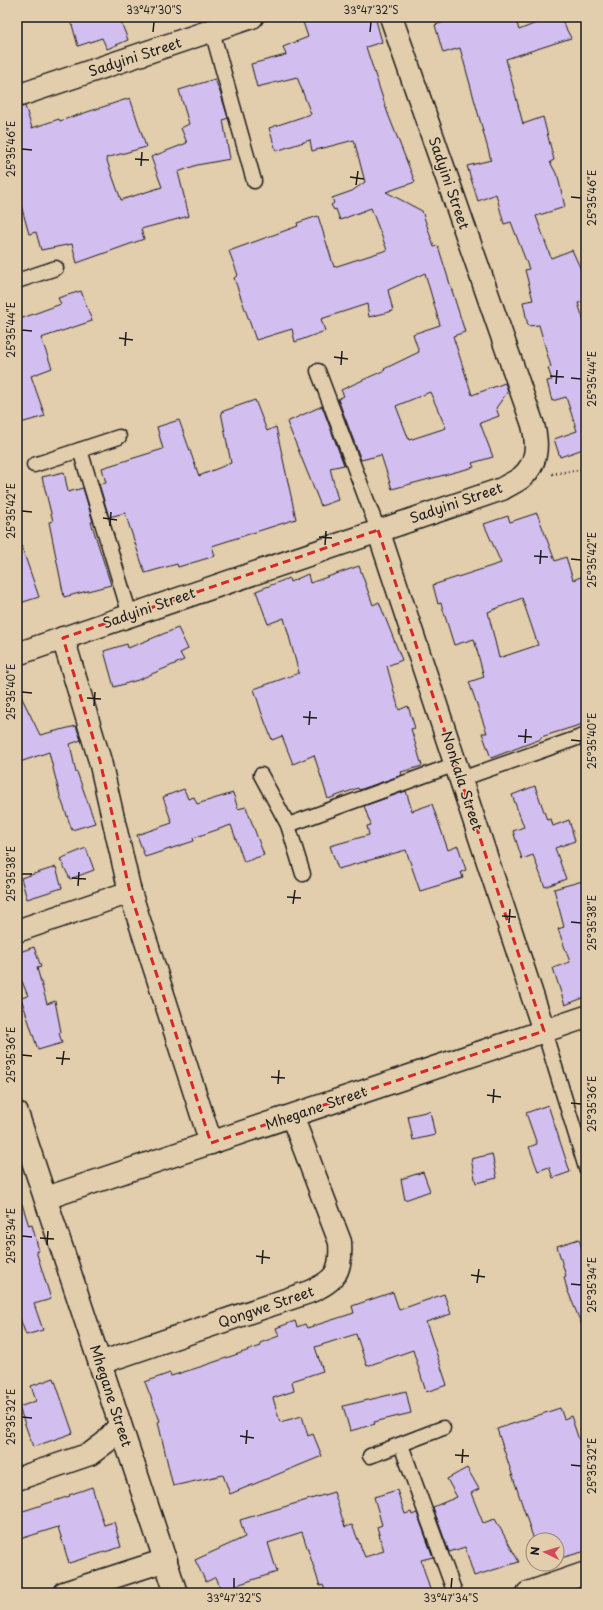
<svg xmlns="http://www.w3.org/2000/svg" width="603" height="1610" font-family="'Playpen Sans',sans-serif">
<rect width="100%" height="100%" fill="#e2cdac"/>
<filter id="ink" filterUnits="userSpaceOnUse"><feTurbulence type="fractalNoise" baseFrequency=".025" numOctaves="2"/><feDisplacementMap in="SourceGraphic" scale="8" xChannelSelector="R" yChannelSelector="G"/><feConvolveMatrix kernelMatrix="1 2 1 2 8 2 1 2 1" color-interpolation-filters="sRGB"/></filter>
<g filter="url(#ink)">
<g fill="#d2bff0" stroke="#1c1c1c" fill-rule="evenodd">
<path d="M86 17H119L128 40 107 49 102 38 78 46 71 21Z"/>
<path d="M317 17H375L382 42 366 47 388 114 415 182 386 192 422 211 434 247 438 246 465 332 453 336 472 395 505 383 508 391 496 408 499 416 480 423 493 457 472 463 474 467 392 489 381 455 361 460 338 399 344 396 341 390 385 370 384 369 419 352 413 334 440 325 425 273 388 290 393 311 369 317 367 304 321 319 325 331 295 342 292 329 256 340 234 278 238 275 229 251 298 226 297 223 318 216 334 267 387 250 371 208 340 220 336 209 334 210 331 205 334 203 332 198 352 191 365 182 354 140 312 151 310 140 276 151 269 128 311 114 297 77 257 87 251 64 286 55 283 47 308 37 303 22ZM430 392 446 428 409 440 396 406Z"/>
<path d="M442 17H515L519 30 551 17H560L571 38 506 59 523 124 543 117 554 160 550 162 558 177 565 207 536 216 551 258 572 250 584 276 581 277 586 292V301L578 303 586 328V448L560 457 554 439 577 431 566 397 552 401 547 381 552 380 548 368 551 367 539 325 528 326 523 302 533 300 525 270 529 269 511 222 504 224 496 194 478 201 467 166 491 160 460 48 443 53 435 25 444 22Z"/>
<path d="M215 79 221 95 228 118 223 120 230 159 197 165 178 172 189 216 141 229 144 239 77 263 72 244 41 250 36 232 29 234 21 205 17 207V108L25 106 32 128 59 119 60 121 130 98 146 147 106 158 121 200 162 187 151 157 187 143 181 128 189 124 179 90Z"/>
<path d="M81 291 92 321 41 338 52 368 31 376 45 416 17 424V320L61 304 58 298Z"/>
<path d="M255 400 267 431 276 427 296 519 212 546 215 556 178 567 177 564 145 573 125 513 109 517 99 484 106 483 102 468 163 449 157 427 179 420 199 476 231 463 221 412Z"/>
<path d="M322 406 344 465 330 468 338 500 321 506 287 422Z"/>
<path d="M64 472 68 492 83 488 93 522H91L111 585 64 597 49 522 53 521 42 477Z"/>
<path d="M537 513 555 561 566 557 573 580 586 575V723L541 737V739L491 758 482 733H487L469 682 484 677 474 639 454 645 441 603 438 604 433 585 501 563 484 524 508 516 510 522ZM522 598 538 645 499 658 488 612Z"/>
<path d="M20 542 39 597 17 604V543Z"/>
<path d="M359 566 373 605 379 602 402 660 387 666 399 710 408 706 415 728 411 729 422 766 401 772 402 775 359 790 358 788 328 799 314 755 293 764 282 736 272 740 262 714 254 689 299 673 284 618 268 624 256 591 289 578 290 582 308 574 310 583Z"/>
<path d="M178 628 188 649 180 653 184 660 138 680 114 687 104 651 127 644 128 648Z"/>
<path d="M17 688 40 735 76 726 81 740 70 744 76 773 77 772 95 823 72 830 60 796 49 752 17 763Z"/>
<path d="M535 786 547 820 551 819 553 826 569 820 575 841 555 848 566 879 545 887 533 855 522 859 513 831 524 827 512 795Z"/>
<path d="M184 789 188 799 194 797 197 804 233 793 238 809 246 807 264 855 244 862 231 825 193 838 194 841 145 857 137 835 172 823 163 797Z"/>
<path d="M406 791 412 811 432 804 448 850 458 846 466 870 461 872 463 878 420 891 406 850 338 869 330 846 369 835 367 826 371 825 364 806Z"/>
<path d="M86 848 94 870 70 879 60 859Z"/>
<path d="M56 867 62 888 27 899 21 878Z"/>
<path d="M586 880V1000H584L583 998 565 1005 553 968 570 962 558 929 564 927 554 889Z"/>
<path d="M34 947 41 967 37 968 47 1004 55 1001 61 1032 59 1033 62 1043 38 1050 21 998 28 996 17 969V953Z"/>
<path d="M548 1105 570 1172 553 1178 549 1167 538 1171 529 1147 537 1144 526 1113Z"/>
<path d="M430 1111 435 1135 413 1140 408 1116Z"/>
<path d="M492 1154 497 1178 476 1183 471 1159Z"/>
<path d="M423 1172 430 1191 405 1200 401 1179Z"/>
<path d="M22 1204 29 1226 32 1225 39 1251H36L51 1299 34 1304 43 1330 26 1335 17 1310V1205Z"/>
<path d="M579 1239 586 1261 585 1333 567 1289 564 1277 566 1276 557 1246Z"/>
<path d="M393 1292 399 1310 444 1294 451 1314 426 1322 447 1385 426 1392 413 1350 367 1366 356 1334 315 1347 323 1371 292 1381 294 1391 273 1398 280 1422 302 1416 308 1436 313 1434 322 1456 230 1494 223 1475 173 1486 158 1422 160 1421 145 1382 170 1373 171 1376 203 1366 261 1346 260 1343 279 1336 276 1328 295 1321 297 1327 305 1324 307 1328 354 1313 352 1306Z"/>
<path d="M54 1378 73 1433 33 1447 19 1407 36 1401 31 1386Z"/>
<path d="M406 1391 411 1413 374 1422 375 1424 350 1431 343 1406Z"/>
<path d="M560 1408 564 1419 571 1416 579 1440 586 1437V1551L557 1559V1540H534L497 1429Z"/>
<path d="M467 1468 479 1489 471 1493 483 1523 495 1519 519 1562 474 1576 465 1547 449 1552 433 1507 457 1497 447 1479Z"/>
<path d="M92 1487 104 1525 114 1522 121 1547 69 1563 58 1527 17 1540V1513L70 1496 69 1495Z"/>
<path d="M397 1490 405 1514 411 1512 412 1515 417 1513 433 1557 421 1560 431 1593H326L323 1585 320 1586 302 1532 268 1543 277 1572 221 1590 216 1577 206 1582 195 1560 245 1537 240 1520 334 1492 345 1527 352 1525 365 1557 384 1551 377 1527 382 1525 374 1497Z"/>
</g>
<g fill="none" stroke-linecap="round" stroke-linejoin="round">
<g stroke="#1c1c1c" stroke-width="17">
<g id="service">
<path d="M212 31 254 181"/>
<path d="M17 281 56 268"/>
<path d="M318 371 378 530"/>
<path d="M80 450 130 615"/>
<path d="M34 465 119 437"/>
<path d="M261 775 288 825 303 874"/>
<path d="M461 779 586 735"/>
<path d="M288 825 456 764"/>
<path d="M544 1031 586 1168"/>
<path d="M401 1445 455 1593"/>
<path d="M370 1456 443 1428"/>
</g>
</g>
<g stroke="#1c1c1c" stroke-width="25">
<g id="minor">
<path d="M17 96 252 17"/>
<path d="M378 530 544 1031"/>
<path d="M63 638 100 761 130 892 211 1143"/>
<path d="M17 654 502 489C508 485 516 482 522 477 538 463 538 444 533 425L391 17"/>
<path d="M17 931 130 892"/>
<path d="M17 1113 176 1593"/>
<path d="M46 1198 586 1017"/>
<path d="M100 1363 309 1292C336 1281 342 1271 340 1242L292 1116"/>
<path d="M17 1479 90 1454 106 1442 120 1425"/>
<path d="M64 1593 166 1560"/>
<path d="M528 1593 586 1573"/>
</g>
</g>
<path stroke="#1c1c1c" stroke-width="2.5" stroke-dasharray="1 3" stroke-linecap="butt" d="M552 474 586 469"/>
<use href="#service" stroke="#e2cdac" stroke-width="14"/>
<use href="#minor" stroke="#e2cdac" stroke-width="22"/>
</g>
</g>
<path fill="none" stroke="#d62828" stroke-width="3" stroke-dasharray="8 5" stroke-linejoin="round" d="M378 530 544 1031 211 1143 130 892 100 761 63 638Z"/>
<path fill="none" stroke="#1c1c1c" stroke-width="1.5" d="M153 32 154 22M370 32 371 22M22 149 32 150M135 159 149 160M141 166 142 152M350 177 364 179M356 185 358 171M571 197 581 198M22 330 32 331M119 338 133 340M125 346 126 332M334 357 348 359M341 365 342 351M550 376 564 377M571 378 581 379M556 384 557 370M22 511 32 512M103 518 117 520M110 526 111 512M319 537 332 538M325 545 326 531M534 556 548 557M571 559 581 560M540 564 541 550M22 692 32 693M87 698 101 699M94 706 95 692M303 717 317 718M309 725 310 711M518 736 532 737M571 740 581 741M525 743 526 729M22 874H32M72 878 86 879M78 886 79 872M287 897 301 898M293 904 295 890M502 916 516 917M571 922 581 923M509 923 510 909M22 1055 32 1056M56 1058 70 1059M62 1065 64 1051M271 1077 285 1078M278 1084 279 1070M487 1095 501 1097M493 1103 494 1089M571 1103 581 1104M22 1236 32 1237M40 1238 54 1239M47 1245 48 1231M256 1256 270 1258M262 1264 263 1250M471 1275 485 1277M477 1283 479 1269M571 1284 581 1285M22 1417 32 1418M240 1436 254 1438M246 1444 247 1430M455 1455 469 1456M462 1463 463 1449M571 1465 581 1466M234 1588V1578M451 1588 452 1578"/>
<g text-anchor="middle" stroke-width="3" stroke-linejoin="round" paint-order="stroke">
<g font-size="14" fill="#1c1c1c" stroke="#e2cdac">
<text transform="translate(135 57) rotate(-18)" y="5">Sadyini Street</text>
<text transform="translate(449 183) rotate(71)" y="5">Sadyini Street</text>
<text transform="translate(456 503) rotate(-19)" y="5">Sadyini Street</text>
<text transform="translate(149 608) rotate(-19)" y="5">Sadyini Street</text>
<text transform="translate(462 781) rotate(72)" y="5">Nonkala Street</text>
<text transform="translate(316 1108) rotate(-19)" y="5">Mhegane Street</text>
<text transform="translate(266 1307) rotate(-19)" y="5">Qongwe Street</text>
<text transform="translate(111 1396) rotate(72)" y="5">Mhegane Street</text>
</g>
</g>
<rect width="603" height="1610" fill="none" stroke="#e2cdac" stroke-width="44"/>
<g transform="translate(545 1552) rotate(275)"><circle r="19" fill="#e2cdac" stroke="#938672"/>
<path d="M0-3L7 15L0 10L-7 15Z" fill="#d1495b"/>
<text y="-6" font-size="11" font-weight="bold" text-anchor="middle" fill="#1c1c1c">N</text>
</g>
<rect x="22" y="22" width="559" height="1566" fill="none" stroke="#1c1c1c" stroke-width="1.5"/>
<g font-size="10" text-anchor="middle" fill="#1c1c1c">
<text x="154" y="14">33°47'30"S</text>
<text x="371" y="14">33°47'32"S</text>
<text transform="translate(11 149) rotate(-90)" y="4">25°35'46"E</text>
<text transform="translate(592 198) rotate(-90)" y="4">25°35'46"E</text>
<text transform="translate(11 330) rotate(-90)" y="4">25°35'44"E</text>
<text transform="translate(592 379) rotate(-90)" y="4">25°35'44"E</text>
<text transform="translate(11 511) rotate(-90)" y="4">25°35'42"E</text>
<text transform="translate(592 560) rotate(-90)" y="4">25°35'42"E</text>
<text transform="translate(11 692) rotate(-90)" y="4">25°35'40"E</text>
<text transform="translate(592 741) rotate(-90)" y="4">25°35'40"E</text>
<text transform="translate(11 874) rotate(-90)" y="4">25°35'38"E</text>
<text transform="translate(592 923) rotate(-90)" y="4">25°35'38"E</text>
<text transform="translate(11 1055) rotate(-90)" y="4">25°35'36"E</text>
<text transform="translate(592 1104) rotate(-90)" y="4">25°35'36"E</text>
<text transform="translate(11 1236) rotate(-90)" y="4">25°35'34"E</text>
<text transform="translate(592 1285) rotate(-90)" y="4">25°35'34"E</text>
<text transform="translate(11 1417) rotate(-90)" y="4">25°35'32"E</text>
<text transform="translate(592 1466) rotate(-90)" y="4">25°35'32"E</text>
<text x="234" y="1602">33°47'32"S</text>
<text x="451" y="1602">33°47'34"S</text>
</g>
</svg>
